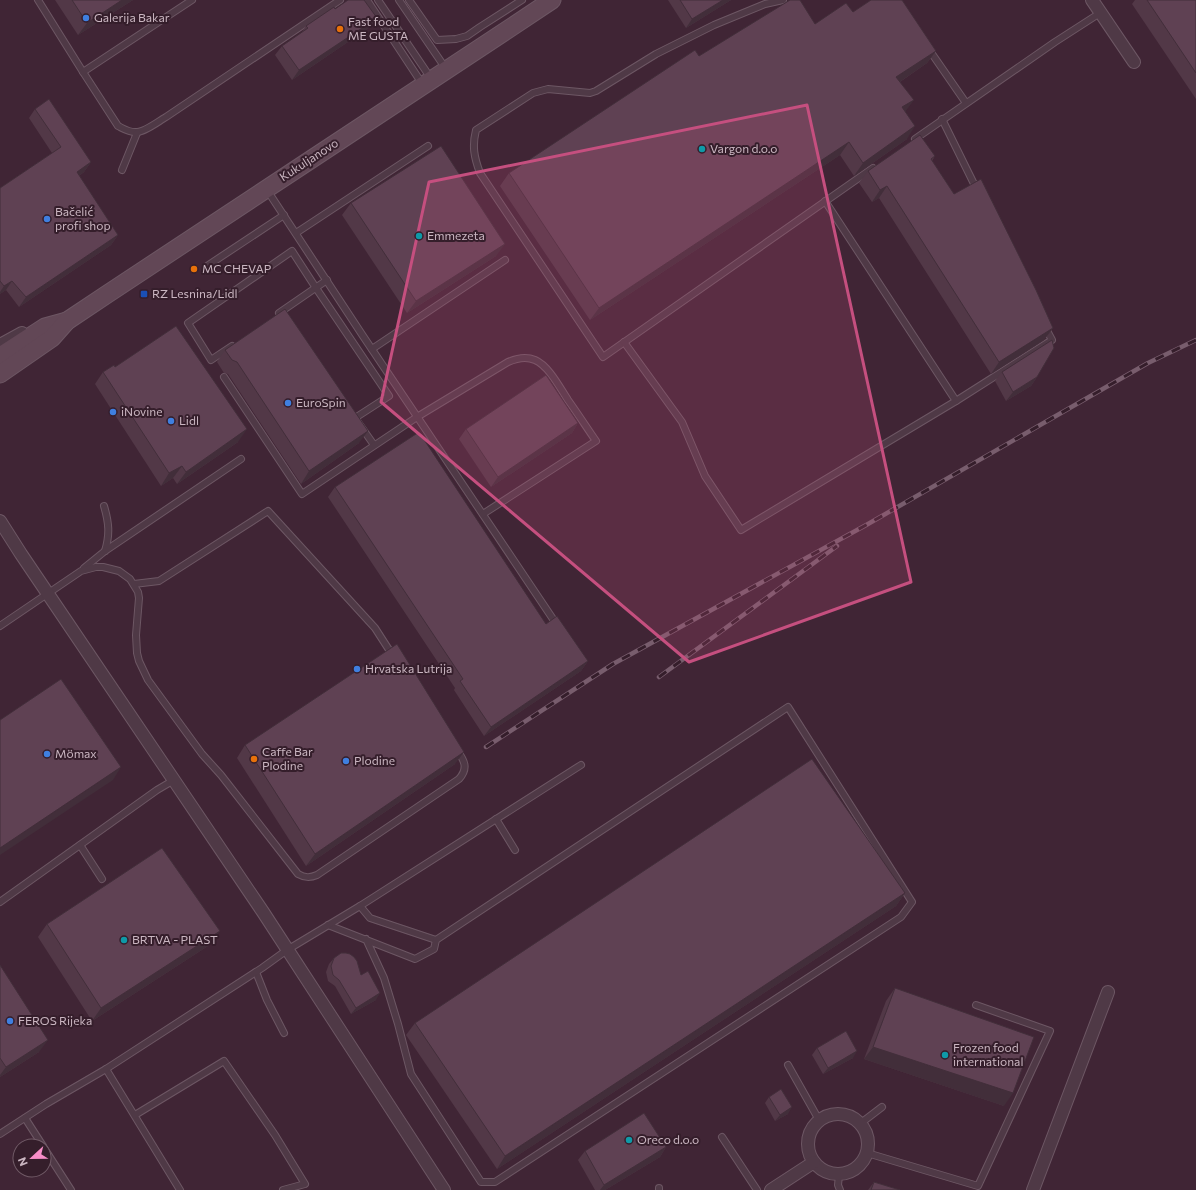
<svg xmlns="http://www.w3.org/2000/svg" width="1196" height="1190" font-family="Commissioner,sans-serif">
<rect width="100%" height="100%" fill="#402535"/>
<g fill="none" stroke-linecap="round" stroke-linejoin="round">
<g stroke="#6d5764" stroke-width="8">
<g id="lane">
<path d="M38 0 83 72 118 126C124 129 130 133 137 132 145 132 159 121 166 117L340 0"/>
<path d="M367 0 423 85"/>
<path d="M378 0 432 80"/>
<path d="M399 0 446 69"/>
<path d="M409 0 437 40 456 39 467 36 480 27 522 0"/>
<path d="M783 0 765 4 714 25 656 54 596 91 590 93 548 89 533 93 476 130C472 146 474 157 480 173L603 357 873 168"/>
<path d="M928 48 966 103"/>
<path d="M83 72 192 0"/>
<path d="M942 119 977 190"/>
<path d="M915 139 1055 42 1100 13"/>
<path d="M122 170 137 133"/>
<path d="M267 190 363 336 557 625"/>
<path d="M825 201 956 401"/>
<path d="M296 233 428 146"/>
<path d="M207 266 284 215"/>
<path d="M279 313 327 280"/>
<path d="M624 342 682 422 705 476 741 530 956 401 1052 340 1045 327"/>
<path d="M232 346 211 360 188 323 292 251 316 288 389 396 355 418 374 445"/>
<path d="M372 349 505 260"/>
<path d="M224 377 302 494 417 417 508 362C517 358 526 356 535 360 549 366 560 388 568 400 578 414 587 428 596 441L483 514"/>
<path d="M104 506C109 523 110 534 105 551"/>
<path d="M84 568 105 551 241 459"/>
<path d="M134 584 159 581 268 511 375 628 393 656"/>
<path d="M0 626 81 571 96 567H103L119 571 130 579 138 592 139 598 136 635 137 653 139 661 148 680 202 754 221 775 298 874C305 878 310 878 317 875L459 779C469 768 464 760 457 750"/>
<path d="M496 819 515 850"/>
<path d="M80 845 102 879"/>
<path d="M0 902 157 790 174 780"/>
<path d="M360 906 370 918 436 940"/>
<path d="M328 925 415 959 434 949 436 940 788 707 912 902 901 917 495 1182H481L411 1074 398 1024 384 978 366 939"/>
<path d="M256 972 267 1000 284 1033"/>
<path d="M788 1065 819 1120"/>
<path d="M106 1069 180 1190"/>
<path d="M135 1115 224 1061 275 1135 305 1184 283 1190"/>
<path d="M25 1118 43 1146"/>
<path d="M861 1123 882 1107"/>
<path d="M0 1134 46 1104 106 1069 262 968 287 950 360 906 581 765"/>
<path d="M722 1137 757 1190"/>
<path d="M44 1148 71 1190"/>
<path d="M867 1153 978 1186 1050 1031 976 1005"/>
<path d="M839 1175 838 1185 840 1190"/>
<path d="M659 1188V1190"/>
</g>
</g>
<g stroke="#6d5764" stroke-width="14">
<g id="street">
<path d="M1092 0 1134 62"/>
<path d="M0 345 22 333"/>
<path d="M0 521 21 554 263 912 444 1190"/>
<circle cx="838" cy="1144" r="30"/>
<path d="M771 1190 814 1162"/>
<path d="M1033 1190 1108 992"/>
</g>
</g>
<g stroke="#6d5764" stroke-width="19">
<g id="secondary">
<path d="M0 356 45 327 67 321"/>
<path d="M0 374 52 338 67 321C228 213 391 108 552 0"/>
</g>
</g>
<use href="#lane" stroke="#4f3946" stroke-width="6"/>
<use href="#street" stroke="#4f3946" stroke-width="12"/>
<use href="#secondary" stroke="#624756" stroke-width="17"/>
<g stroke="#785d6d" stroke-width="4.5">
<g id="rail">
<path d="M659 677 837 546"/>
<path d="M486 747 613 664 868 524 1148 363 1196 340"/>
</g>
</g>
<use href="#rail" stroke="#351e2b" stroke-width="3" stroke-dasharray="9" stroke-linecap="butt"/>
</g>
<g fill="#523847">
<path d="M55 0H133L78 35Z"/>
<path d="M668 0H731L686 28Z"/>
<path d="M1135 0H1196V99L1132 4Z"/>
<path d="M335 9 377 18 370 27 292 80 275 55 282 46 302 32 306 26Z"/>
<path d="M853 12 936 51 927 63 900 82 905 112 907 139 854 176 840 155 590 320 500 186 509 173 699 56 815 24Z"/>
<path d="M35 109 91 162 84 172 79 176 118 235 111 245 19 307 6 290 0 294V188L52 153 29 118Z"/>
<path d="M935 156 932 161 954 194 1053 328 1044 340 991 374 879 198 872 202 859 183 868 171Z"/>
<path d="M351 203 496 256 407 313 342 215Z"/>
<path d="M225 350 359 443 301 484 228 374 224 373 217 362Z"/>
<path d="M115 367 238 442 177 484 173 478 161 486 95 384 103 372Z"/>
<path d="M1002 372 1037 377 1031 386 1006 401 995 381Z"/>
<path d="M578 423 572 433 491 487 459 439 466 429Z"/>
<path d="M335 487 546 624 588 661 581 671 484 736 454 690 455 688 328 497Z"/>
<path d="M245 745 455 764 306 866 237 758Z"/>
<path d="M905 893 896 906 497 1169 406 1035 415 1023Z"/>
<path d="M47 924 211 944 92 1021 38 937Z"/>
<path d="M334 958 361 975 376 1000 351 1014 335 986 328 981 326 972 329 964Z"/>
<path d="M0 965 39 1052 0 1077Z"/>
<path d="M895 988 1004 1106 864 1059 886 1001Z"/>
<path d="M817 1048 853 1058 823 1074 812 1055Z"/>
<path d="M769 1097 788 1114 775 1121 765 1103Z"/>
<path d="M666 1147 660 1157 605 1190H595L578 1160 585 1151Z"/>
<path d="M874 1182 900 1190H868Z"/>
</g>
<g fill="#422e3a">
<path d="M122 0H133L78 35 87 23Z"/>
<path d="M723 0H731L686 28 692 19Z"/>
<path d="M377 18 370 27 292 80 299 70Z"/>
<path d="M936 51 927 63 888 90 896 77Z"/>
<path d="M914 100 905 112 902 107Z"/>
<path d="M915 126 907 139 854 176 863 163Z"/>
<path d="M849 142 840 155 590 320 599 308Z"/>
<path d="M91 162 84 172 71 182 77 172Z"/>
<path d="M887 186 879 198 872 202 880 190Z"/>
<path d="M118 235 111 245 19 307 26 297Z"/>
<path d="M505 244 496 256 407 313 416 301Z"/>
<path d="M12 281 6 290 0 294V292L4 286Z"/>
<path d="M1053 328 1044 340 991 374 999 362Z"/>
<path d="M1037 377 1031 386 1006 401 1013 392Z"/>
<path d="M578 423 572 433 491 487 498 477Z"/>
<path d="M247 429 238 442 177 484 186 472Z"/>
<path d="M368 431 359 443 301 484 309 471Z"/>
<path d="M182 466 173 478 161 486 169 473Z"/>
<path d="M588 661 581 671 484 736 491 727Z"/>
<path d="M464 752 455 764 306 866 315 854Z"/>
<path d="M121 767 113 780 0 855V848Z"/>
<path d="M905 893 896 906 497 1169 505 1156Z"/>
<path d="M220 931 211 944 92 1021 101 1008Z"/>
<path d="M380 993 376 1000 351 1014 356 1008Z"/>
<path d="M48 1040 39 1052 0 1077V1075L6 1067Z"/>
<path d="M873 1047 1013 1093 1004 1106 864 1059Z"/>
<path d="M857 1051 853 1058 823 1074 828 1068Z"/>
<path d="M792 1107 788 1114 775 1121 780 1115Z"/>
<path d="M666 1147 660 1157 605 1190H600L604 1185Z"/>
</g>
<g fill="#5f4153" stroke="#422e3a">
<path d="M72 0H122L87 23Z"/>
<path d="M348 0H364L377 18 299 70 282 46 308 28 306 26 334 7 335 9Z"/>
<path d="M680 0H723L692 19Z"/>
<path d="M790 0H800L815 24 846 3 853 12 871 0H902L936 51 896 77 914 100 902 107 915 126 863 163 849 142 599 308 509 173 695 50 699 56Z"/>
<path d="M1147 0H1196V73Z"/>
<path d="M49 99 91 162 77 172 118 235 26 297 12 281 4 286 0 281V188L61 147 35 109Z"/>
<path d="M920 135 935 156 931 159 954 194 981 179 1036 290 1053 328 999 362 887 186 880 190 868 171Z"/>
<path d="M441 146 505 244 416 301 351 203Z"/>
<path d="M285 309 368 431 309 471 237 362 232 360 225 350Z"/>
<path d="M176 326 247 429 186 472 182 466 169 473 103 372 114 365 115 367Z"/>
<path d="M1052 340 1054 348 1037 377 1013 392 1002 372Z"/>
<path d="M546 375 578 423 498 477 466 429Z"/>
<path d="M419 432 546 624 557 616 588 661 491 727 460 681 463 679 335 487Z"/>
<path d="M397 644 464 752 315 854 245 745Z"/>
<path d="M61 679 121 767 0 848V720Z"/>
<path d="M812 759 905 893 505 1156 415 1023Z"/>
<path d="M162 848 220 931 101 1008 47 924Z"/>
<path d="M341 953H346L350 954 354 957 357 961 361 975 368 971 380 993 356 1008 339 980 333 975 331 966 334 958Z"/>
<path d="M0 965 48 1040 6 1067 0 1058Z"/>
<path d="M895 988 1034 1037 1013 1093 873 1047Z"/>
<path d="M846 1031 857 1051 828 1068 817 1048Z"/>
<path d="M781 1089 792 1107 780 1115 769 1097Z"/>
<path d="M644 1113 666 1147 604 1185 585 1151Z"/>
<path d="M874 1182 900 1190H871Z"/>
</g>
<path fill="#c54f7f" fill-opacity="0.2" stroke="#c54f7f" stroke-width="3" stroke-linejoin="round" d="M807 105 911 582 689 662 381 402 429 182Z"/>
<g fill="#3f7fe0" stroke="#351e2b" stroke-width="1.5">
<circle cx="86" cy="18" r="4"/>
<circle cx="47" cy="219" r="4"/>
<circle cx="288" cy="403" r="4"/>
<circle cx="113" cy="412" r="4"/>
<circle cx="171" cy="421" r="4"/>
<circle cx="357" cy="669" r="4"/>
<circle cx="47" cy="754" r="4"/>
<circle cx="346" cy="761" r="4"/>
<circle cx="10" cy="1021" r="4"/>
</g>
<g fill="#e8710a" stroke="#351e2b" stroke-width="1.5">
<circle cx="340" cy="29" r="4"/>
<circle cx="194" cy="269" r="4"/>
<circle cx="254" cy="759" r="4"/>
</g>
<g fill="#0f9aa8" stroke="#351e2b" stroke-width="1.5">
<circle cx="702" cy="149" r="4"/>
<circle cx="419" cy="236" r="4"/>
<circle cx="124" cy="940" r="4"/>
<circle cx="945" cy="1055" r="4"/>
<circle cx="629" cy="1140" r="4"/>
</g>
<rect fill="#1a4fb4" stroke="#351e2b" stroke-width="1.5" x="140" y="290" width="8" height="8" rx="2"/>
<g text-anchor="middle" stroke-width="4" stroke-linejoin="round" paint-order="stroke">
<g font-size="12" fill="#cab6c1" stroke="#351e2b" text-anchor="start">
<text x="94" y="22">Galerija Bakar</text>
<text x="348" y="26">Fast food<tspan x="348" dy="14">ME GUSTA</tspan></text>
<text x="710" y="153">Vargon d.o.o</text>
<text x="55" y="216">Bačelić<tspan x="55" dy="14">profi shop</tspan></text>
<text x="427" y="240">Emmezeta</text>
<text x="202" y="273">MC CHEVAP</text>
<text x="152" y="298">RZ Lesnina/Lidl</text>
<text x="296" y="407">EuroSpin</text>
<text x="121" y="416">iNovine</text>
<text x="179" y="425">Lidl</text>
<text x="365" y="673">Hrvatska Lutrija</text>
<text x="262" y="756">Caffe Bar<tspan x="262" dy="14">Plodine</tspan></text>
<text x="55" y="758">Mömax</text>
<text x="354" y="765">Plodine</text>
<text x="132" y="944">BRTVA - PLAST</text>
<text x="18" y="1025">FEROS Rijeka</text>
<text x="953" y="1052">Frozen food<tspan x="953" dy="14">international</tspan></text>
<text x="637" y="1144">Oreco d.o.o</text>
</g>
<g font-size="12" fill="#cab6c1" stroke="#351e2b">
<text transform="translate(309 160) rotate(-33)" y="4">Kukuljanovo</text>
</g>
</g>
<g transform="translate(32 1158) rotate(248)"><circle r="19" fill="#351e2b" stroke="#715b67"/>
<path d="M0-3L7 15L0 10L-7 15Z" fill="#f88dc8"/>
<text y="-6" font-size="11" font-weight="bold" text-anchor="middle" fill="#cab6c1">N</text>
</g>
</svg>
